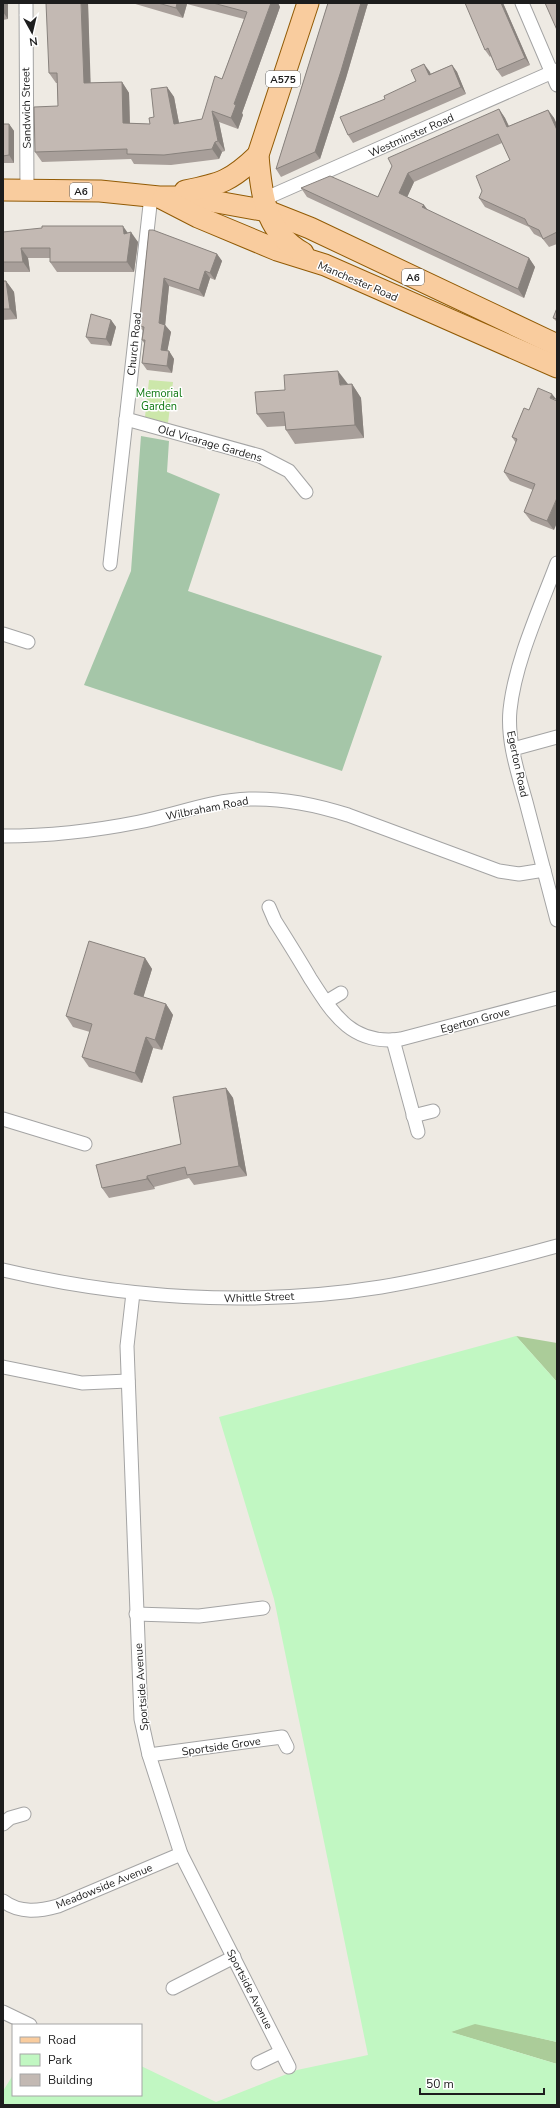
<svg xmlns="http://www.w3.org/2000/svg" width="560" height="2108" font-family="'Nunito Sans',sans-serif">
<rect width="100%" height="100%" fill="#eeeae3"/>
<path fill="#cce7aa" d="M149 380 173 382 168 423 145 417Z"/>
<g fill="#abcc99">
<path d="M516 1336 557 1343V1382Z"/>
<path d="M475 2023 557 2042V2064L450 2032Z"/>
</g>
<path fill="#a5c6a8" d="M141 436 169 441 167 472 220 494 188 591 382 656 342 771 84 685 131 571Z"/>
<path fill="#c1f7c2" d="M516 1336 557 1382V2042L475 2024 451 2032 557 2064V2105H3V2091L13 2075V2095H141V2066L216 2102 297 2070 368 2055 274 1599 219 1417Z"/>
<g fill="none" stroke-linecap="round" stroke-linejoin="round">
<g stroke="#a4a4a4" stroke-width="15">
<g id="street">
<path d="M26 3 27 190"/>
<path d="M522 3 557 85"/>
<path d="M264 199 557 70"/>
<path d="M126 419 260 456 289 471 306 492"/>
<path d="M557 563C540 608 515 662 510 710 507 741 518 773 526 802 536 841 547 881 557 920"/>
<path d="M110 564 151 196"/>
<path d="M3 634 28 642"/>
<path d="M513 749 557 737"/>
<path d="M3 836C49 836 94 831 139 822 175 815 212 800 249 799 282 798 317 805 348 815L499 871 519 874 544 870"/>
<path d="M269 907 275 921C287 940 299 959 310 978 333 1014 352 1046 401 1039L557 998"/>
<path d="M326 1002 341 993"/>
<path d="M393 1040 418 1132"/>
<path d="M413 1116 433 1111"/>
<path d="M3 1119 85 1144"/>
<path d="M3 1270C127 1299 254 1307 381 1287 440 1277 499 1262 557 1246"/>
<path d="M133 1293 127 1346 141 1719 149 1755 181 1854 289 2067"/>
<path d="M3 1367 82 1383 128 1381"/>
<path d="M136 1614 199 1616 263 1608"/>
<path d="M149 1755 282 1737 287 1747"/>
<path d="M3 1824 10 1818 24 1814"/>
<path d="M3 1901C20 1914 40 1911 58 1906L181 1854"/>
<path d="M173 1988 234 1957"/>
<path d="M3 2012 30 2025"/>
<path d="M258 2063 281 2052"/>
</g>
</g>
<g stroke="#925b05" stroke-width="23">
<g id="primary">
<path d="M3 190 100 191 159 197H189L267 211 310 228 557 345"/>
<path d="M185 191C221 184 231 181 258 155"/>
<path d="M163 199 198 217 277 250 325 265 557 367"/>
<path d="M303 253C265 232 261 194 258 155L308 3"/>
</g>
</g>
<use href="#street" stroke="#fff" stroke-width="13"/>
<use href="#primary" stroke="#f9cc9e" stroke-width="21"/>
</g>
<g fill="#a89f9a">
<path d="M3 3H8V19L3 20Z"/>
<path d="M88 3 90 83 122 82 129 93 130 123 150 124 154 117 167 87 174 97 179 123 202 119 222 79 244 19 187 4 183 18 132 3H278L280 7 242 113 243 115 238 129 219 122 225 151 222 152 219 159 171 165 134 164 131 159 42 162 35 152 58 106 57 83H56L49 73Z"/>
<path d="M328 3H368L346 78 320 159 281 177 276 169Z"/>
<path d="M503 3 530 65 502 77 497 70 491 56 490 57 485 50Z"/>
<path d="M424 64 430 74 452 65 457 72 466 94 353 143 348 135 385 99 416 81Z"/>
<path d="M499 109 505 118 509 126 548 110 554 118 557 125V244L549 247 542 238 534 234 529 227 485 207 479 198 510 160 502 143 414 182 407 197 424 205 427 210 529 258 535 267 524 298 307 197 301 188 378 197 392 166Z"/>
<path d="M3 124H9L14 131V163H3Z"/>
<path d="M149 230 217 254 222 261 215 280 210 278 204 297 169 286 165 325 171 332 167 351H169L174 359 172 373 147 370 142 363 144 343 142 340 143 331 139 326Z"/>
<path d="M3 232 128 233 138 242 134 272H57L50 262V258H28L30 272H3Z"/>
<path d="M3 281H6L14 292 17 319 3 320Z"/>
<path d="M557 308V322L553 318Z"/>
<path d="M111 320 116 327 111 346 91 344 86 337Z"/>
<path d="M348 384H352L361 398 364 438 295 444 286 430 285 426 267 427 257 414Z"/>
<path d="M524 408 554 530 531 521 524 512 533 490 510 481 504 472 516 443 512 437Z"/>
<path d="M145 958 152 969 143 997 166 1004 173 1015 162 1050 153 1048 142 1083 89 1067 82 1057 90 1032 73 1027 66 1016Z"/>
<path d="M226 1088 233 1098 247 1176 194 1185 189 1178 154 1187 155 1189 109 1198 102 1188 181 1144Z"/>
</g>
<g fill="#88827d">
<path d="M3 3H8V19L3 12Z"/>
<path d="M81 3H88L91 93 84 83Z"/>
<path d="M177 3H186L187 4 183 18 176 8Z"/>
<path d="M271 3H278L280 7 242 113 243 115 238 129 231 118 234 104Z"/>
<path d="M361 3H368L346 78 320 159 315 152Z"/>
<path d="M501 3H503L530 65 525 58Z"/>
<path d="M424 64 430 72 434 82 429 75Z"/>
<path d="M452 65 457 72 466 94 461 87Z"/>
<path d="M122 82 129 93 130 133 123 123Z"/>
<path d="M167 87 174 97 181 134 174 124Z"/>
<path d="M499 109 505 118 513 136 507 127Z"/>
<path d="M548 110 554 118 557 125V130Z"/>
<path d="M212 111 219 122 225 151 218 141Z"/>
<path d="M9 124 14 131V163L9 155Z"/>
<path d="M215 142 222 152 219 159 212 149Z"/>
<path d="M408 173 414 182 405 202 399 193Z"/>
<path d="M424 205 430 213 422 207Z"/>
<path d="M123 226 130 236 131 232 138 242 134 272 127 262Z"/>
<path d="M21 248 28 258 30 272 23 262Z"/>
<path d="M217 254 222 261 215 280 210 273Z"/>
<path d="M529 258 535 267 524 298 518 289Z"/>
<path d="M205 271 210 278 204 297 199 290Z"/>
<path d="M164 278 169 286 165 327V325L171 332 166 358 161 350 159 323Z"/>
<path d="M6 281 14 292 17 319 10 309Z"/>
<path d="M111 320 116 327 111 346 106 339Z"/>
<path d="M169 351 174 359 172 373 167 366Z"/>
<path d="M338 371 348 384 340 385Z"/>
<path d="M352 384 361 398 364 438 355 425Z"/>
<path d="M552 394 557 400 550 398Z"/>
<path d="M557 498V523L554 530 547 521Z"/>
<path d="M3 503 4 517 3 515Z"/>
<path d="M145 958 152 969 141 1005 134 994Z"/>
<path d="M166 1004 173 1015 162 1050 155 1040Z"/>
<path d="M146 1037 153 1048 142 1083 135 1073Z"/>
<path d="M226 1088 233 1098 247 1176 239 1166Z"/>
<path d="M147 1176 154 1187 155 1189 147 1179Z"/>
</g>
<g fill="#c3b9b3" stroke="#88827d">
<path d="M46 3H81L84 83 122 82 123 123 150 124 149 118 154 117 151 89 167 87 174 124 202 119 215 76 222 79 247 12 213 3H271L234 104 236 105 231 118 212 111 218 141 215 142 212 149 164 155 127 154V149L35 152 34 107 58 106 57 73H49Z"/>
<path d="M158 3H177L176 8Z"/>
<path d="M328 3H361L341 71 315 152 276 169Z"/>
<path d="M465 3H501L525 58 497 70 488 48 485 50Z"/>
<path d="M545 3H557V30Z"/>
<path d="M424 64 429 75 452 65 461 87 348 135 340 117 385 99 384 96 416 81 411 70Z"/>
<path d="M499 109 507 127 548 110 557 130V232L543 239 539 230 528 225 525 219 479 198 482 191 476 176 510 160 498 134 408 173 399 193 424 205 422 207 529 258 518 289 301 188 330 176 378 197 392 166 388 158Z"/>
<path d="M3 124H9V155L3 156Z"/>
<path d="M42 226H123L124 234 131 232 127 262H50V248H21L23 262H3V232L42 228Z"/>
<path d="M149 230H153L217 254 210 273 205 271 199 290 164 278 159 323 165 325 161 350 169 351 167 366 142 363 145 340H142L144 327 139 326Z"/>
<path d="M3 281H6L10 309H3Z"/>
<path d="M557 308V319L553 318Z"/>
<path d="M91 314 111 320 106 339 86 337Z"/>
<path d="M338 371 340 385 352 384 355 425 286 430 284 412 257 414 255 392 285 390 284 375Z"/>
<path d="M538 388 552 394 550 398 557 401V498L547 521 524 512 535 484 504 472 517 439 512 437 524 408 529 410Z"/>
<path d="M89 941 145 958 134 994 166 1004 155 1040 146 1037 135 1073 82 1057 92 1024 66 1016Z"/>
<path d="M226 1088 239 1166 187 1175 185 1167 147 1176V1179L102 1188 96 1165 181 1144 173 1097Z"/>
</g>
<g text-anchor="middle" stroke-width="3" stroke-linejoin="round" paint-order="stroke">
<g fill="#fff" stroke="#616161" stroke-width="1">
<rect x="266" y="71" width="34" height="16" rx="3"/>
<rect x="70" y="183" width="22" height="16" rx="3"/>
<rect x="402" y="269" width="22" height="16" rx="3"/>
</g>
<g font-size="10" font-weight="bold" fill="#1d1d1d">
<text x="283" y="83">A575</text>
<text x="81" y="195">A6</text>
<text x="413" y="281">A6</text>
</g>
<g font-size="11" fill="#1d1d1d" stroke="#fff">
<text transform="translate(26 108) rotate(-91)" y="4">Sandwich Street</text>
<text transform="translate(411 135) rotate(-24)" y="4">Westminster Road</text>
<text transform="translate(358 281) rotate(23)" y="4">Manchester Road</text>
<text transform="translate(134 344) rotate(-84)" y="4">Church Road</text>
<text transform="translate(210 443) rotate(16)" y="4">Old Vicarage Gardens</text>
<text transform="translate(518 764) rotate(78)" y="4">Egerton Road</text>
<text transform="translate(207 808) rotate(-11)" y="4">Wilbraham Road</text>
<text transform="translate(475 1020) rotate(-15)" y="4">Egerton Grove</text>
<text transform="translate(259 1297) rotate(-2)" y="4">Whittle Street</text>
<text transform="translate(141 1687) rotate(-94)" y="4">Sportside Avenue</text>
<text transform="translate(221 1746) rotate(-8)" y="4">Sportside Grove</text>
<text transform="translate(104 1886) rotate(-22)" y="4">Meadowside Avenue</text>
<text transform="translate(250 1989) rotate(63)" y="4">Sportside Avenue</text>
</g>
<g font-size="11" fill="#0f7812" stroke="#fff">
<text x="159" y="397">Memorial<tspan x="159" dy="13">Garden</tspan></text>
</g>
</g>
<rect width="560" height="2108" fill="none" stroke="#1d1d1d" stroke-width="8"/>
<rect x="12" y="2024" width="130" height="72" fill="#ffffff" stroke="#a5a5a5"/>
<rect x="20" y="2037" width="20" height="6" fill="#f9cc9e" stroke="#a5a5a5"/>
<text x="48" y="2044" font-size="12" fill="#1d1d1d">Road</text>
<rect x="20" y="2054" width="20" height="12" fill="#c1f7c2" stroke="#a5a5a5"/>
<text x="48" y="2064" font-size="12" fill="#1d1d1d">Park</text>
<rect x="20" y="2074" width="20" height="12" fill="#c3b9b3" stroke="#a5a5a5"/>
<text x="48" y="2084" font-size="12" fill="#1d1d1d">Building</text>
<g transform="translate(32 32) rotate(172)" stroke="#ffffff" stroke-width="3" paint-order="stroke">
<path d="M0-3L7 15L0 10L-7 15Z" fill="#1d1d1d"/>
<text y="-6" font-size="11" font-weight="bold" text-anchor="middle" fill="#1d1d1d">N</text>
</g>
<path d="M420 2088v6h124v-6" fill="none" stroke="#1d1d1d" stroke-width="2"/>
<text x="426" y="2088" font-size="12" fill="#1d1d1d" stroke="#ffffff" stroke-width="3" paint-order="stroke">50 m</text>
</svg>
